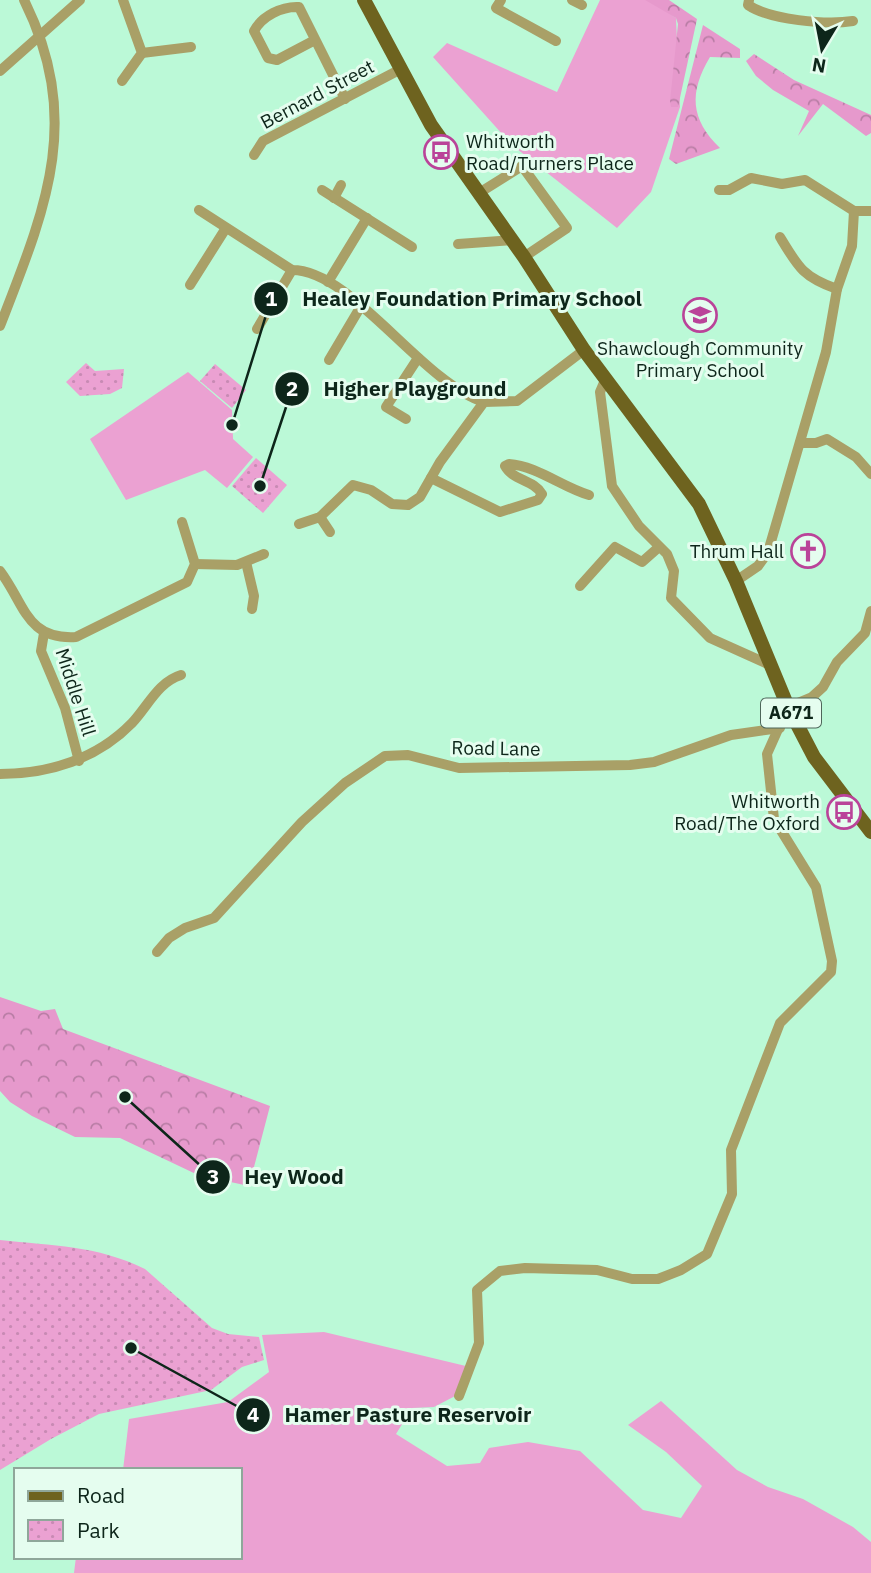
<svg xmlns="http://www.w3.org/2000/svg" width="871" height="1573" font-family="'IBM Plex Sans',sans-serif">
<defs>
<pattern id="forest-crowns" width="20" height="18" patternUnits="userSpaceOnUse" patternTransform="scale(1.75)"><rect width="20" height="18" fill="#e699cc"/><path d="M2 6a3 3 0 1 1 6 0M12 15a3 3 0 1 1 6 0" fill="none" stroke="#b97da5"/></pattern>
<pattern id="park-dots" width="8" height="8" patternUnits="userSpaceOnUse" patternTransform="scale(1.75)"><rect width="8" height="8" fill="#eba1d2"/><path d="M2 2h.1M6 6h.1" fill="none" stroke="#c88ab4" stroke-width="1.8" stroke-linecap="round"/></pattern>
</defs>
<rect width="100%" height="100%" fill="#bbf9d7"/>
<g fill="#eba1d2">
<path d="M600 0H650L676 18 680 107 651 192 617 228 512 145 433 57 447 43 557 92Z"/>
<path d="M188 372 232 410 233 439 253 457 227 488 205 470 126 500 90 439Z"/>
<path d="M324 1332 470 1367 459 1394 434 1407 412 1408 396 1434 447 1466 480 1463 489 1448 528 1442 580 1451 643 1510 681 1518 702 1486 666 1452 628 1425 661 1401 737 1470 768 1487 803 1499 853 1527 871 1542V1573H74L76 1557H240V1470H123L129 1419 228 1402 269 1372 262 1335Z"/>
</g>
<g fill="url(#forest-crowns)">
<path d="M645 0H669L697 19 678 107H671L670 101 678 24 676 18Z"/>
<path d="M703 25 740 49V58L710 57C689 92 690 119 720 148L676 164 669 159Z"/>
<path d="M754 54 794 80 871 115V133L866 136 823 104 798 136 809 111 773 90 756 76 746 61Z"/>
<path d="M0 997 41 1011 55 1009 63 1029 270 1106 249 1186 198 1175 120 1138 75 1137 32 1116 10 1102 0 1091Z"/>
</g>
<g fill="url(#park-dots)">
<path d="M86 363 95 371 124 369 122 388 110 394 80 396 66 382Z"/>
<path d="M215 364 246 390 232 408 200 381Z"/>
<path d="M256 458 287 485 263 513 232 486Z"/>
<path d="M0 1240C53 1246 96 1245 145 1269L212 1328 228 1334 259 1337 264 1360 242 1367 211 1390 99 1414 51 1439 0 1470Z"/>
</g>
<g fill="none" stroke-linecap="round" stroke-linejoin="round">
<g stroke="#a9a067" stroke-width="10">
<path d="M501 0 496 8 556 41"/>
<path d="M572 0 582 5"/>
<path d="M749 0 748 5C770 20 826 25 853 21"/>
<path d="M315 40 277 60 268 58 254 31C262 16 282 6 299 7L345 99"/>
<path d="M142 53 191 47"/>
<path d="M0 71 80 0"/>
<path d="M122 81 142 53 123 0"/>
<path d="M254 155 263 141 401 69"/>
<path d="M322 190 412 247"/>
<path d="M719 190H729L751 178 782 184 805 180 854 211"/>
<path d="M479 193 522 166 567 228 524 257"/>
<path d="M334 198 341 185"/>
<path d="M199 210 292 270C352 270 421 382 484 402"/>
<path d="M854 211H871"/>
<path d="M780 237C798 267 803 277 837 289"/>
<path d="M458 244 513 240"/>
<path d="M328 282 367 218"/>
<path d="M190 285 226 228"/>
<path d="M0 326C45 210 84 121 24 0"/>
<path d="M257 329 292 270"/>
<path d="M329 360 361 306"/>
<path d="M606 378 600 392 612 486 639 526 667 554 674 571 671 598 710 638 770 665"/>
<path d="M406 419 386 407 418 358"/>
<path d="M800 443H816L827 439 856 457 871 474"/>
<path d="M431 478 500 512 538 500 542 494C533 479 513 481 505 466L509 464C537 466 562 487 589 495"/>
<path d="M320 517 330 532"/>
<path d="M299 524 320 517 353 485 371 490 392 504 408 505 420 497 440 462 484 402 517 401 584 350"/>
<path d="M246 562 254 596 252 609"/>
<path d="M195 564 237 565 264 554"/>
<path d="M0 571C25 604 26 640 76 637L187 582 195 564 182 522"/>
<path d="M736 581 758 566 768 552 826 352 837 289 852 246 854 211"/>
<path d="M580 586 615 547 642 562 659 547"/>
<path d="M44 633 41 651 65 708 79 761"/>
<path d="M0 774C49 774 97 759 132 723 148 706 158 682 181 675"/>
<path d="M157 952 169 938 185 928 214 918 302 822 345 783 385 756 408 755 459 768 630 765 654 762 731 735 780 728"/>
<path d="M459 1396 479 1343 477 1290 500 1271 525 1268 597 1270 632 1279H658L681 1270 707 1254 732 1194 731 1150 780 1023 831 972 832 961 816 887 774 819 767 754 788 707 812 697 823 687 837 662 865 633 871 611"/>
</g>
<path stroke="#6e631f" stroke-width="14" d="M364 0 431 125 524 257 584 350 699 504 736 581 788 707 814 757 871 832"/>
</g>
<defs>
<g id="bus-ring" transform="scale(1.75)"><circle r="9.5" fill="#e5fdef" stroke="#ba4399" stroke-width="1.5"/><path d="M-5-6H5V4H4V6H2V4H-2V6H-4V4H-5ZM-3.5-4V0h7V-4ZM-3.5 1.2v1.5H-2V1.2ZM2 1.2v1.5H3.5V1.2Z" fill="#ba4399"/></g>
<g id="school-ring" transform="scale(1.75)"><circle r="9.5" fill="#e5fdef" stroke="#ba4399" stroke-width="1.5"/><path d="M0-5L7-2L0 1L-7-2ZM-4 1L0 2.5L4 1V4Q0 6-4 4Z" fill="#ba4399"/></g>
<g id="church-ring" transform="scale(1.75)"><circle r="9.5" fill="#e5fdef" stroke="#ba4399" stroke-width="1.5"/><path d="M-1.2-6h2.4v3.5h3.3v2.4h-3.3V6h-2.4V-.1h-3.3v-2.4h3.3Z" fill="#ba4399"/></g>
</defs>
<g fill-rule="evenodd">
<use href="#bus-ring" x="441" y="152"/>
<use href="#school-ring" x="700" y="315"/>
<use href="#church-ring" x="808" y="551"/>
<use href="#bus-ring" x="844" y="812"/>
</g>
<g text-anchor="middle" stroke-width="6" stroke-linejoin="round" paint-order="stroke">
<rect fill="#e5fdef" stroke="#4e665a" stroke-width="2" x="761" y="698.5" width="60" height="29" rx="5"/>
<g font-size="18" font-weight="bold" fill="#0d261a">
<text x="791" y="719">A671</text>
</g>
<g font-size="19" fill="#0d261a" stroke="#e5fdef">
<text transform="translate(317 94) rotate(-28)" y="7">Bernard Street</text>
<text transform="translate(76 692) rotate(72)" y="7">Middle Hill</text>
<text transform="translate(496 748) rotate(1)" y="7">Road Lane</text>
</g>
<g font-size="19" fill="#0d261a" stroke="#e5fdef" text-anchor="end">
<text x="466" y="148" text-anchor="start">Whitworth<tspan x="466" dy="22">Road/Turners Place</tspan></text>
<text x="700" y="355" text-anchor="middle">Shawclough Community<tspan x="700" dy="22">Primary School</tspan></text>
<text x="784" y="558">Thrum Hall</text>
<text x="820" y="808">Whitworth<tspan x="820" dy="22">Road/The Oxford</tspan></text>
</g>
</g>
<path fill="none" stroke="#0d261a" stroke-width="2.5" d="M232 425L271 299M260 486L292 389M125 1097L213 1177M131 1348L253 1415"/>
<g fill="#0d261a" stroke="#e5fdef" stroke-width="2.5">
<circle cx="232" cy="425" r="7"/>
<circle cx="260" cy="486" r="7"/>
<circle cx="125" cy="1097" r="7"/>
<circle cx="131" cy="1348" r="7"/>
<circle cx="271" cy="299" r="18"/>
<circle cx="292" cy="389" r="18"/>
<circle cx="213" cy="1177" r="18"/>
<circle cx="253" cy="1415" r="18"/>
</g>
<g font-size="21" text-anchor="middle" font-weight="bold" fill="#fff">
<text x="271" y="306">1</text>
<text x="292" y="396">2</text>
<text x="213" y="1184">3</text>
<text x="253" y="1422">4</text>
</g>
<g font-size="21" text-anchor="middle" font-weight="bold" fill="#0d261a" stroke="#e5fdef" stroke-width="6" stroke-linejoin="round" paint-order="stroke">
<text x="472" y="306">Healey Foundation Primary School</text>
<text x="415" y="396">Higher Playground</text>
<text x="294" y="1184">Hey Wood</text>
<text x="408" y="1422">Hamer Pasture Reservoir</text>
</g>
<rect x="14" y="1468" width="228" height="91" fill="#e5fdef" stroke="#8fa79a" stroke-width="2"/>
<rect x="28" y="1491" width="35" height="10" fill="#6e631f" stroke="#8fa79a" stroke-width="2"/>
<text x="77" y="1503" font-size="21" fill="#0d261a">Road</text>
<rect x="28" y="1520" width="35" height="21" fill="url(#park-dots)" stroke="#8fa79a" stroke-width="2"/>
<text x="77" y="1538" font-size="21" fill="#0d261a">Park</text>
<g transform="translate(822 49) rotate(190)" stroke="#e5fdef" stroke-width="5" paint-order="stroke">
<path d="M0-5L12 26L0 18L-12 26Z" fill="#0d261a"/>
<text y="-10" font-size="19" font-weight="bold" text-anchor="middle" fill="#0d261a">N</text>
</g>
</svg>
